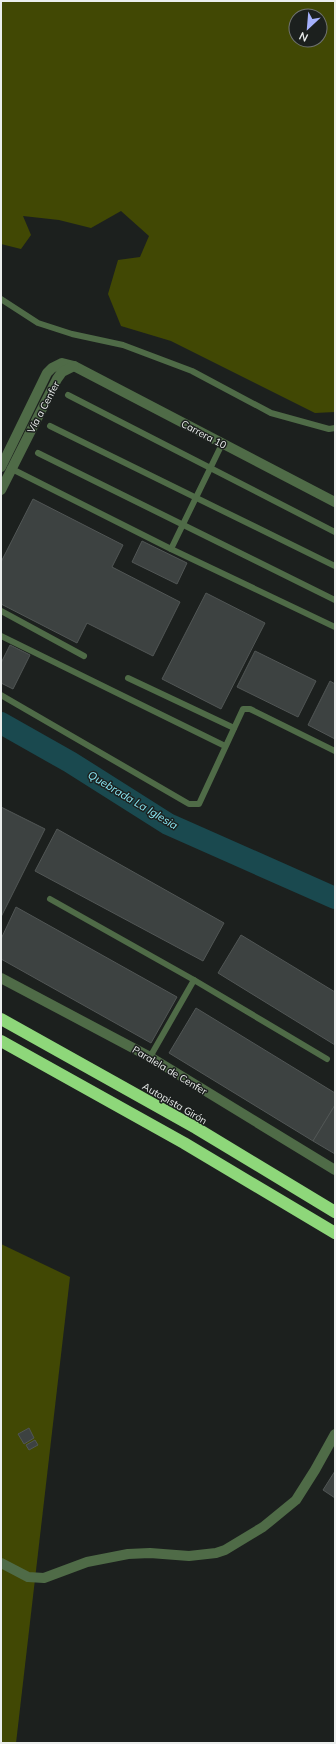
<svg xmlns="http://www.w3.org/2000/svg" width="336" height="1744" font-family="Mulish,sans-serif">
<rect width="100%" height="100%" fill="#1c201e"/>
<g fill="#414804" fill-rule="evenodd">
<path d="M1 1H67L72 2 74 1H335V412L315 413 171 341 121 326 108 294 118 260 140 257 149 236 121 211 91 228 59 220 23 216 31 235 21 249 1 244ZM296 16H320V40H296Z"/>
<path d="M1 1244 70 1277 16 1743H1Z"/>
</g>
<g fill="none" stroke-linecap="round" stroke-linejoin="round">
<path stroke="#1a494f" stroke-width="22" d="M1 723 70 762 168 824 335 898"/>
</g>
<g fill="#3d4241" stroke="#515655">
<path d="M33 499 123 545 112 567 180 602 153 656 87 623 77 643 1 604V562Z"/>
<path d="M142 541 187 563 177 584 132 562Z"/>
<path d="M206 593 265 623 221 709 162 679Z"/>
<path d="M10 645 30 655 13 689 1 683V663Z"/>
<path d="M255 651 316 681 298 717 237 687Z"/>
<path d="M330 681 335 684V739L308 725Z"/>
<path d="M1 807 45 829 1 917Z"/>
<path d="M57 829 224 923 203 961 35 871Z"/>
<path d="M16 907 177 997 151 1043 1 959V939Z"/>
<path d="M241 935 335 992V1045L218 973Z"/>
<path d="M196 1008 335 1093V1105L313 1141 169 1053Z"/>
<path d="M335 1105V1154L313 1141Z"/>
<path d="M29 1428 34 1438 24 1444 18 1434Z"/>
<path d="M35 1440 38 1445 29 1450 26 1445Z"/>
<path d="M335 1471V1498L323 1490Z"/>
</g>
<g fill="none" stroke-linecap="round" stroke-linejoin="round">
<g stroke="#4f6b47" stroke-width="6">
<path d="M1 299 38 323 72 334 123 345 192 371 271 413 329 429 335 428"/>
<path d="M68 395 335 532"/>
<path d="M50 426 335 566"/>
<path d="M38 453 335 600"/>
<path d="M10 468 171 549 335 627"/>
<path d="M171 549 222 444"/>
<path d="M1 611 84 656"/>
<path d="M1 636 225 746"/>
<path d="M128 678 234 728"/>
<path d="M1 695 189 804H199L243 709H250L335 751"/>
<path d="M50 899 194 980"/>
<path d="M150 1057 194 980 327 1059"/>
</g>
<g stroke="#4f6b47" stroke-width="10">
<path d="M1 467 47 373 52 368 62 363 74 366 335 502"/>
<path d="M1 490 57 379 62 372 74 366"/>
<path d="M1 978 150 1057 335 1170"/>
<path d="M1 1563 28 1577 44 1578 87 1562 128 1554 150 1553 189 1556 216 1553 225 1550 263 1527 296 1500 315 1470 335 1434"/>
</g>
<g stroke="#8ed77a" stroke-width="12">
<path d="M1 1019 196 1128 335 1212"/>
<path d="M1 1041 184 1143 335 1233"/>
</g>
</g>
<g text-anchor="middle" stroke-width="3" stroke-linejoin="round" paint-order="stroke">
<g font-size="10" fill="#ebeeed" stroke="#1c201e">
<text transform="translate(43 407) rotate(-62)" y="4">Vía a Cenfer</text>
<text transform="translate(204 434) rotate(28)" y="4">Carrera 10</text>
<text transform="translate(170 1070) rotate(31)" y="4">Paralela de Cenfer</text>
<text transform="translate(175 1103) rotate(30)" y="4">Autopista Girón</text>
</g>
<g font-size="11" font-style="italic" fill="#8beaf8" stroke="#1c201e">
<text transform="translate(133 800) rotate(31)" y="4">Quebrada La Iglesia</text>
</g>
</g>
<rect width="336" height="1744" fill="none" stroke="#ebeeed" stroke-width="4"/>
<g transform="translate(308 28) rotate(206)"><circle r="19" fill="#1c201e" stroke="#6f7271"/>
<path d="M0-3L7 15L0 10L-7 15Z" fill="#a5b1fc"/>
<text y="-6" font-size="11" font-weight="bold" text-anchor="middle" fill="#ebeeed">N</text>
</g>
</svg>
